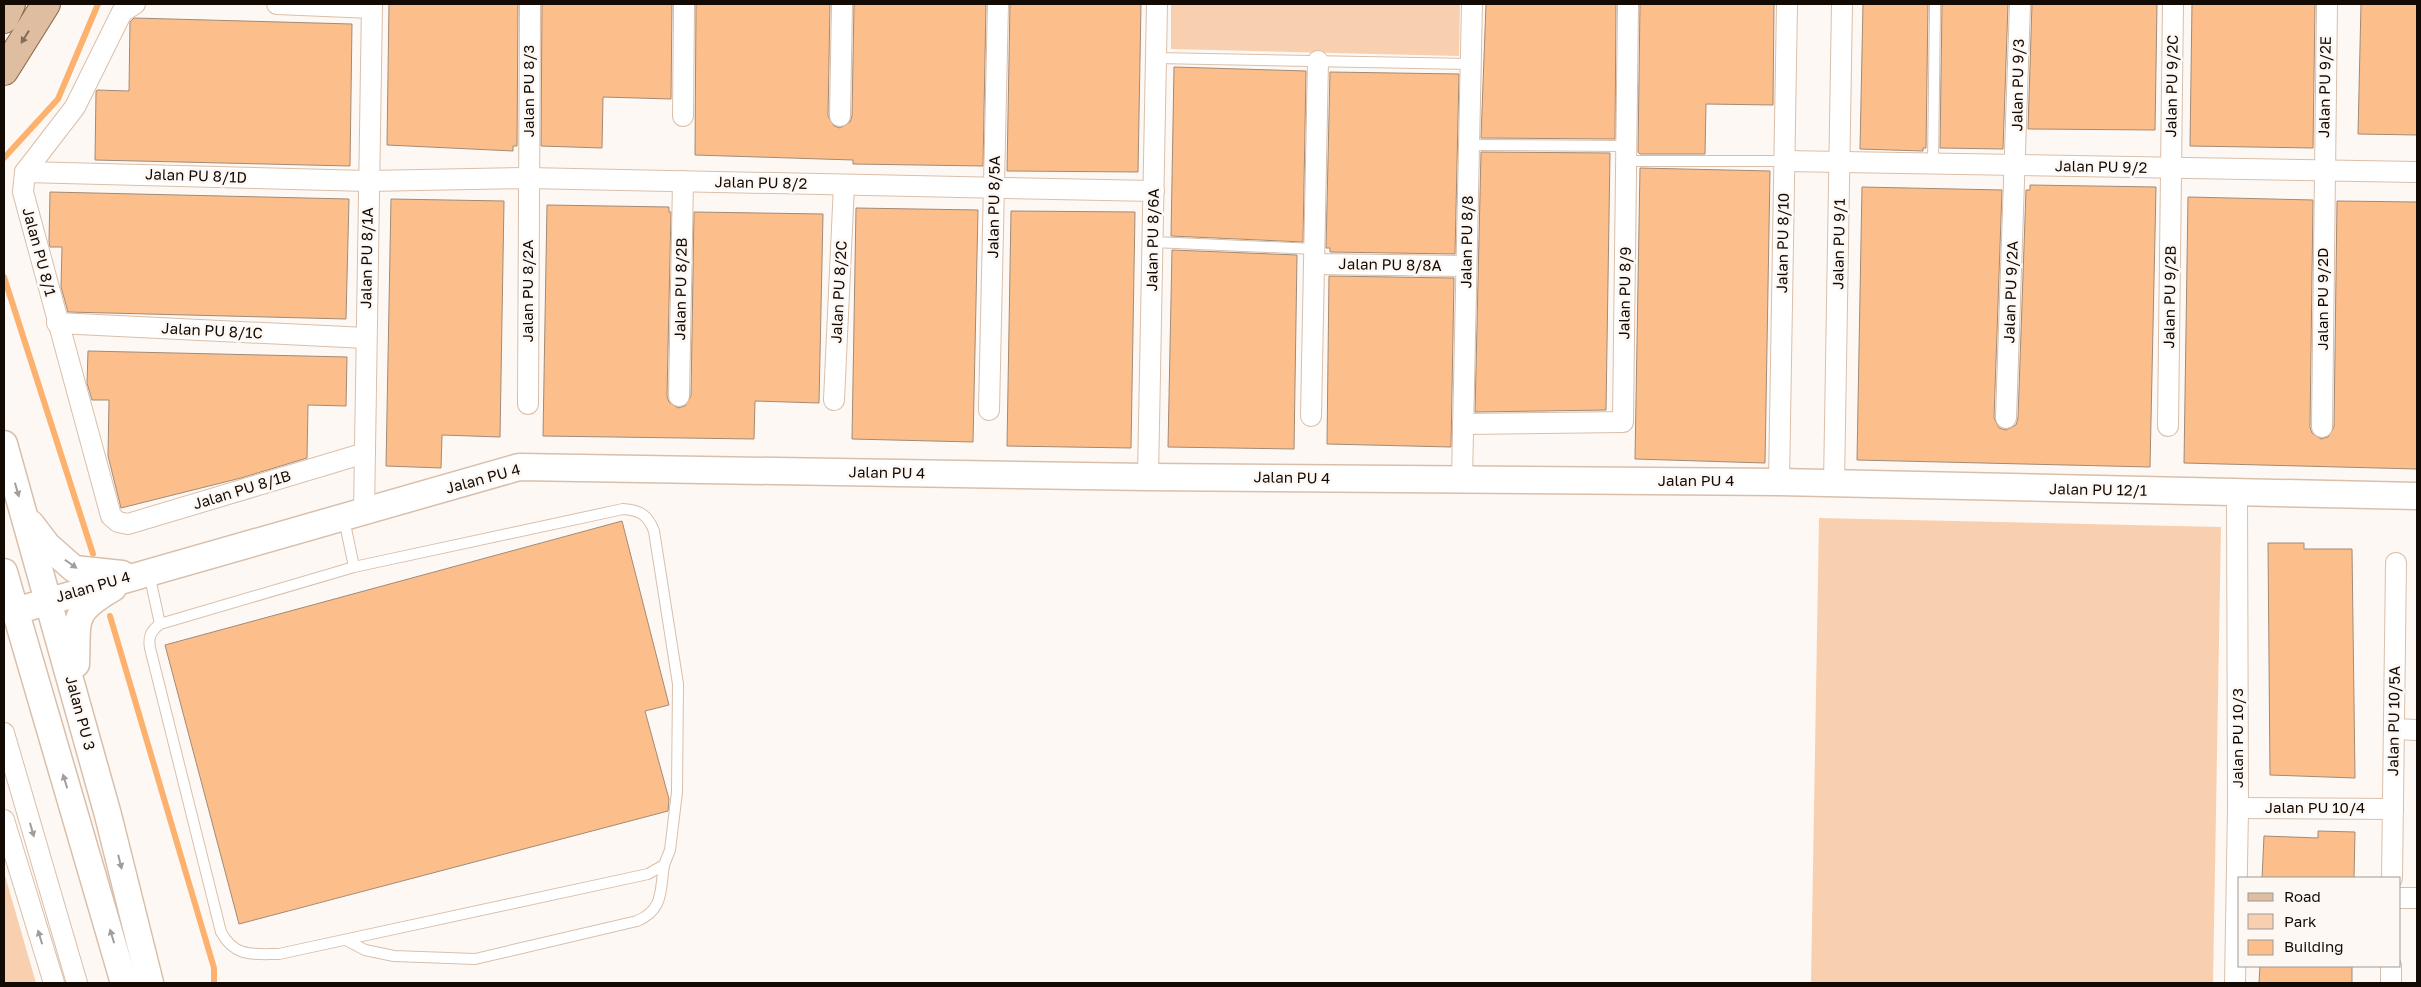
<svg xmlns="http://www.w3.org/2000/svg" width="2421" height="987" font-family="'Golos Text',sans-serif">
<rect width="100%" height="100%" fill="#fef8f4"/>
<g fill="#f9d0af">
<path d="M1171 4H1460L1459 56 1171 49Z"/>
<path d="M1819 518 2221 527 2213 983H1811Z"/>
<path d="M4 872 36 983H4Z"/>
</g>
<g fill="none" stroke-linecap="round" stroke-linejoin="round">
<g stroke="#fcb16f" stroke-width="6">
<path d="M4 158 58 99 98 4"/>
<path d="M4 277 93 554"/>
<path d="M110 616 214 968V983"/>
</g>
</g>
<g fill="#fcbf8c" stroke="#a28a76">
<path d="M389 4H518L517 146H513V151L387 145Z"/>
<path d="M542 4H672L671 99 603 97 602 148 541 146Z"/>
<path d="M696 4H830L828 116 834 126 840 128 850 122 852 116 854 4H986L983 166 853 164V160L695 155Z"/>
<path d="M1010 4H1141L1138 172 1007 171Z"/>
<path d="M1486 4H1616L1615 139 1481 138Z"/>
<path d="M1640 4H1774L1773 105 1706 104 1705 154H1640L1638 152Z"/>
<path d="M1863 4H1928L1926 148H1923V151L1860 149Z"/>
<path d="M1942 4H2008L2003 149 1940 148Z"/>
<path d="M2032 4H2157L2155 130 2028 129Z"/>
<path d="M2192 4H2315L2313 148 2190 146Z"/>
<path d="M2361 4H2417V135L2358 134Z"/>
<path d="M134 18 352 24 350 166 95 160 96 92 97 90 129 91 130 22Z"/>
<path d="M1174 67 1306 71 1303 242 1171 236Z"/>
<path d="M1330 72 1459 74 1455 254 1330 252V248H1326Z"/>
<path d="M1481 152 1610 153 1606 410 1475 412Z"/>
<path d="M1640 168 1770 171 1765 463 1635 459Z"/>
<path d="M2030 185 2156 187 2150 467 1857 460 1862 187 2002 190 1994 418 1999 428 2006 430 2016 425 2018 418 2026 190H2030Z"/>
<path d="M50 192 349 199 346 319 68 312 61 287 62 247H50L49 242Z"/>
<path d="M2188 197 2313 200 2310 427 2312 433 2321 439 2328 437 2334 427 2337 201 2417 202V469L2184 463Z"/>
<path d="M391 199 504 201 500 437 442 435 441 468 386 466Z"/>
<path d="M547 205 669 207V212H671L667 396 669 402 678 408 685 406 691 396 694 212 823 214 819 403 755 401 754 439 543 436Z"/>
<path d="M856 208 978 210 973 442 852 439Z"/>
<path d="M1011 211 1135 212 1131 448 1007 446Z"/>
<path d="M1172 250 1297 255 1294 449 1168 447Z"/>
<path d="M1329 276 1454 278 1451 447 1327 444Z"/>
<path d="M88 351 347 357 346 406 308 405 307 458 241 478 121 508 108 456 109 400H92L87 383Z"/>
<path d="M622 521 669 705 645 711 669 799 668 811 239 924 165 645Z"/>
<path d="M2268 543H2304V549H2352L2355 778 2270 775Z"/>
<path d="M2318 831 2355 832 2354 878H2262L2264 836 2318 838Z"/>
<path d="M2260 966H2352V983H2259Z"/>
</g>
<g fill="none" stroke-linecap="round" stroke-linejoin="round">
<g stroke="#d9bfaa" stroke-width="12">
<g id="service">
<path d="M1156 58 1470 64"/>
<path d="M1469 145 1627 146"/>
<path d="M1626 161H1784"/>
<path d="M1933 164 1935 4"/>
<path d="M1153 242 1315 249"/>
<path d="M344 519 354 567 623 509C640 510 648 515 654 531L678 684 677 792 670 850 664 865 648 874 279 954C254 954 235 958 221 932L150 648C148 636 151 631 160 624L354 567"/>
<path d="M149 573 160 624"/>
<path d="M346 940 365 950 394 956 475 959 637 921C664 910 660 890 664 865"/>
</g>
</g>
<g stroke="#d9bfaa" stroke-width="22">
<g id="minor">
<path d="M135 4 122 12 75 107 25 172 23 192 111 516 118 522 128 524 365 453"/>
<path d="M277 4 372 8"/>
<path d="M683 116 684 4"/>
<path d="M840 116 842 4"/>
<path d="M1784 161 2417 172"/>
<path d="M25 172 368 181 528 178 1154 191"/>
<path d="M1314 264 1466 266"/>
<path d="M57 323 366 338"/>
<path d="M679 396 683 181"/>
<path d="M834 400 844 185"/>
<path d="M528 404 530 4"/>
<path d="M989 410 998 4"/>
<path d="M1311 416 1318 61"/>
<path d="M2006 418 2020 4"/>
<path d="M1463 424 1623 422 1628 4"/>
<path d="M2168 426 2173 4"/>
<path d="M2322 427 2327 4"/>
<path d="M1148 477 1157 4"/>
<path d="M1462 480 1472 4"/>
<path d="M1779 482 1787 4"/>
<path d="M1834 484 1842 4"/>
<path d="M364 513 372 4"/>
<path d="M2394 729 2417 730"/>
<path d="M4 733 77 983"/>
<path d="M2238 808 2393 809"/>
<path d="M4 820 54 983"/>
<path d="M2392 878 2396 563"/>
<path d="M2400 898H2417"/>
<path d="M2235 983 2238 808 2237 493"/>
<path d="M2391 983V966"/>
</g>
</g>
<g stroke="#d9bfaa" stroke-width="29">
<g id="tertiary">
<path d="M4 444 108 815 150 983"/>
<path d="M31 524 47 545 74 569 122 574"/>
<path d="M4 572 124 983"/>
<path d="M15 611 519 467 1148 477 1779 482 2417 496"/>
<path d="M76 664C78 619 70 613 113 588"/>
</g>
</g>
<g stroke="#896240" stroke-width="30">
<g id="primary">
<path d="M4 19 11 4"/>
<path d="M4 71 46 4"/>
</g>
</g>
<use href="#service" stroke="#fff" stroke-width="10"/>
<use href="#minor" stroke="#fff" stroke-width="20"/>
<use href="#tertiary" stroke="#fff" stroke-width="26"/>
<use href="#primary" stroke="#dfbda0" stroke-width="28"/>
</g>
<defs><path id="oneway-solid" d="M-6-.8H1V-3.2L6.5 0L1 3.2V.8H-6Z" transform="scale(1.25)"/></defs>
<use fill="#836c5a" href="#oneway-solid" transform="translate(25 37) rotate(122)"/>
<g fill="#a19d9b">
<use href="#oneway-solid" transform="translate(17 490) rotate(74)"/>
<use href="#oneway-solid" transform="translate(71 564) rotate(35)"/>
<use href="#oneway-solid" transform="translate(65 781) rotate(-107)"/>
<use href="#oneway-solid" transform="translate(32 830) rotate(74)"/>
<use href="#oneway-solid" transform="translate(120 862) rotate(76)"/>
<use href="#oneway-solid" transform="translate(112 936) rotate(-107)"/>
<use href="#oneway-solid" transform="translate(40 937) rotate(-107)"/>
</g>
<g text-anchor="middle" stroke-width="5" stroke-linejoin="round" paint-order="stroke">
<g font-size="15" fill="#130a04" stroke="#fef8f4">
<text transform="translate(2018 85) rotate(-89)" y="5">Jalan PU 9/3</text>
<text transform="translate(2172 86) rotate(-89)" y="5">Jalan PU 9/2C</text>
<text transform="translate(2325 87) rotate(-89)" y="5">Jalan PU 9/2E</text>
<text transform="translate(529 91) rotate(-90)" y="5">Jalan PU 8/3</text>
<text transform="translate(2101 167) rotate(1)" y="5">Jalan PU 9/2</text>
<text transform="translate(196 176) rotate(2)" y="5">Jalan PU 8/1D</text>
<text transform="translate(761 183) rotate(1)" y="5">Jalan PU 8/2</text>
<text transform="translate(994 207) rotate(-89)" y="5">Jalan PU 8/5A</text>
<text transform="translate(1153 240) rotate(-89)" y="5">Jalan PU 8/6A</text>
<text transform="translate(1467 242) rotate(-89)" y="5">Jalan PU 8/8</text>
<text transform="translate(1783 243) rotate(-89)" y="5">Jalan PU 8/10</text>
<text transform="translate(1839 244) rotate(-89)" y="5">Jalan PU 9/1</text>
<text transform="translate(39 252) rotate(75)" y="5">Jalan PU 8/1</text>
<text transform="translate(367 258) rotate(-89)" y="5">Jalan PU 8/1A</text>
<text transform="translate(1390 265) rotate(1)" y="5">Jalan PU 8/8A</text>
<text transform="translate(681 289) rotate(-89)" y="5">Jalan PU 8/2B</text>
<text transform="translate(528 291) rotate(-90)" y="5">Jalan PU 8/2A</text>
<text transform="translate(839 292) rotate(-87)" y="5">Jalan PU 8/2C</text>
<text transform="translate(2011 292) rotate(-88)" y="5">Jalan PU 9/2A</text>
<text transform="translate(1625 293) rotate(-89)" y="5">Jalan PU 8/9</text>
<text transform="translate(2170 297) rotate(-89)" y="5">Jalan PU 9/2B</text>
<text transform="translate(2323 299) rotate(-90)" y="5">Jalan PU 9/2D</text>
<text transform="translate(212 331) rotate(3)" y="5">Jalan PU 8/1C</text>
<text transform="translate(887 473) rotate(1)" y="5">Jalan PU 4</text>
<text transform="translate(1292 478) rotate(1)" y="5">Jalan PU 4</text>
<text transform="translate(483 479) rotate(-15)" y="5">Jalan PU 4</text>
<text x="1696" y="486">Jalan PU 4</text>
<text transform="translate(242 490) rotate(-17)" y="5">Jalan PU 8/1B</text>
<text transform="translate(2098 490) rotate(1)" y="5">Jalan PU 12/1</text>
<text transform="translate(93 587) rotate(-16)" y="5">Jalan PU 4</text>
<text transform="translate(80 713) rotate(75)" y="5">Jalan PU 3</text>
<text transform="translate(2394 721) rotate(-89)" y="5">Jalan PU 10/5A</text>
<text transform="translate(2238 738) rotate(-90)" y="5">Jalan PU 10/3</text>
<text x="2315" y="813">Jalan PU 10/4</text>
</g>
</g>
<rect width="2421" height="987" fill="none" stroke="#130a04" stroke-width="10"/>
<rect x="2238" y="877" width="162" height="90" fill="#fef8f4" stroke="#a09994"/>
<rect x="2248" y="893" width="25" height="8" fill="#dfbda0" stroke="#a09994"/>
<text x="2284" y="902" font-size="15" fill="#130a04">Road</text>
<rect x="2248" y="914" width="25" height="15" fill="#f9d0af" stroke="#a09994"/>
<text x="2284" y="927" font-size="15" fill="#130a04">Park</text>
<rect x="2248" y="940" width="25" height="15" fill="#fcbf8c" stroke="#a09994"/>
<text x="2284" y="952" font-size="15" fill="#130a04">Building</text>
</svg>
